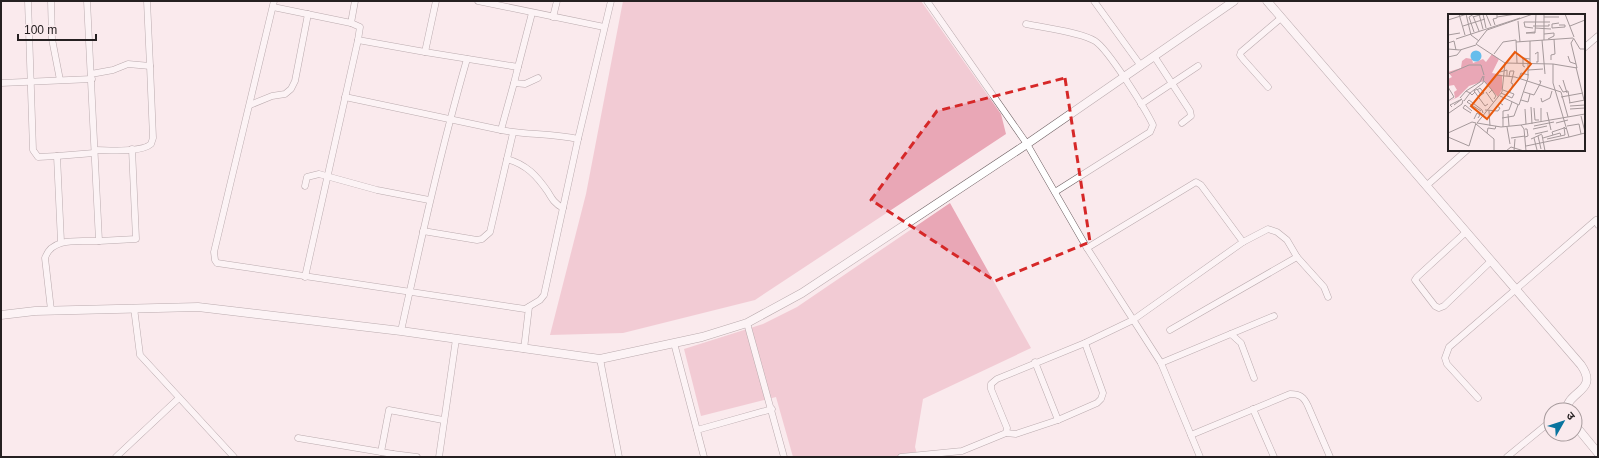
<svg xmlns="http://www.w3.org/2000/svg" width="1599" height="458" font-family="Helvetica,'Noto Sans Devanagari',sans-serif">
<rect width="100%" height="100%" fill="#faeaed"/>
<g fill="#e9a7b6">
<path d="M623 1H921L1001 114 1006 134 755 300 623 333 550 335 586 194Z"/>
<path d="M950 203 1031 348 923 399 915 447 918 457H793L776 397 701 416 684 349 763 324 797 307Z"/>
</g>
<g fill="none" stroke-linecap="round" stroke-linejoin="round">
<g stroke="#6e6063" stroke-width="7">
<g id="minor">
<path d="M28 1 33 150 38 157 57 156 61 242"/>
<path d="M51 1 52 39 60 80"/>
<path d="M274 1 214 252 215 260 217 263 525 309 540 300 544 295 578 139C552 133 526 135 501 130"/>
<path d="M478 1 604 27"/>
<path d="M927 1 1027 144 1087 248 1161 363 1200 457"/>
<path d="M1094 1 1141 66"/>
<path d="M273 7 351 23 355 1"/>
<path d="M553 17 557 1"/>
<path d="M351 23 360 27 358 40 425 52 436 1"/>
<path d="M1026 24C1045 28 1080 32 1095 41 1108 49 1146 110 1153 125L1150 132 1055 192"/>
<path d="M1584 48 1598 36"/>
<path d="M425 52 518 67 532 13"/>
<path d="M1154 56 1190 111 1191 116 1182 123"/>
<path d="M91 74 113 70 128 64 150 66 147 1"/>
<path d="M1 83 92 79"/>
<path d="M514 83 518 67"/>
<path d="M1268 87 1243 59 1240 55 1241 52 1281 18"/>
<path d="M345 97 501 130 514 83 525 84 538 78"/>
<path d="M1141 104 1198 66"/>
<path d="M250 105 272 96 285 94 291 89 295 81 308 14"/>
<path d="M578 139 611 1"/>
<path d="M95 150C108 150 141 153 151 144L153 138 150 66"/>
<path d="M57 156 94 153"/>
<path d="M507 159C526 164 537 176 548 192 552 199 555 204 563 208"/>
<path d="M305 186 307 177 319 174 377 190 429 200"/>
<path d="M1426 186 1467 150"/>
<path d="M423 231 477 240 482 239 490 232 513 133"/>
<path d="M1466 232 1417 277 1415 280 1435 306 1439 308 1444 306 1491 261"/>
<path d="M99 241 136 239 132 149"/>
<path d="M1243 242 1268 229 1277 232 1287 240 1297 257 1324 287 1328 297"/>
<path d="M305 277 358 40"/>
<path d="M134 308 140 355 234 457"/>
<path d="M51 310 45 258C52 236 81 242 99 241L87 1"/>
<path d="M747 323 784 457"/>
<path d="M1170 330 1297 257"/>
<path d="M401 331C421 240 441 149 467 59"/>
<path d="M1231 334 1241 343 1254 378"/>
<path d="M674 343 704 457"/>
<path d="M524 349 529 307"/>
<path d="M600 359 619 457"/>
<path d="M1035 362 1058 420"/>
<path d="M1161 363 1274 316"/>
<path d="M1478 398 1447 364 1445 358 1449 347 1596 220 1598 225"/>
<path d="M1253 409 1274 457"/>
<path d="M697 430 772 409"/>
<path d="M1006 433 1016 434 1058 420 1097 403 1101 399 1103 393 1085 343"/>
<path d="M1191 435 1290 394C1300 394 1304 397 1308 406L1330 457"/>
<path d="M298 438 393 454"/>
<path d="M381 452 389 410 443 420"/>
<path d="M116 457 179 398"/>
<path d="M393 457V454L417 457"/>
<path d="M439 457 456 339"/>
<path d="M901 457 962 451 1006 433 1007 428 991 389V384L997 379 1085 343 1133 320 1243 242 1201 185 1196 182 1087 248"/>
<path d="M1507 457 1551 421"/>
</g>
</g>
<g stroke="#6e6063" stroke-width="9">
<g id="tertiary">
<path d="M1267 1 1581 365C1599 391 1569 390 1566 410"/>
<path d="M1 315 35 311 198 307 401 331 600 359 702 337 747 323 802 293 1027 144 1234 1"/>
<path d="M1575 425 1598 453"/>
</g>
</g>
<use href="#minor" stroke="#fff" stroke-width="6"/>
<use href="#tertiary" stroke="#fff" stroke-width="8"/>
</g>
<path d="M0 0H1599V458H0ZM1065 78 1090 242 995 281 871 200 937 111Z" fill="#faeaed" fill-opacity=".55" fill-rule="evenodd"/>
<path fill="none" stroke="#d62828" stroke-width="3" stroke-dasharray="8 5" stroke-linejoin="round" d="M1065 78 1090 242 995 281 871 200 937 111Z"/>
<g transform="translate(1448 14)">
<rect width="137" height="137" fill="#faeaed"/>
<path d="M44 40 51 45 44 59 54 61V75L50 83 36 67 21 72 10 83 0 88 7 84 6 78 9 76 6 71 0 72V65L4 63 0 58 13 54 14 47 18 44 24 45 25 49 35 45 38 48Z" fill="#e9a7b6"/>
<path d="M22.5 42a5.5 5.5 0 1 1 11 0a5.5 5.5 0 1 1-11 0Z" fill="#66bdec"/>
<path fill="none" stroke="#a5999b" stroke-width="1" d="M11 0 17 21M18 0 23 21 31 27M26 0 21 3 26 18M31 0 35 15M38 0 43 12M117 0 126 23M25 2 31 17M25 3 35 0 38 14M49 3 68 0M96 3H111M0 6 19 0M70 7 72 28M111 9 104 10V14L117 13V11H111M47 11 45 5 49 4V0M15 12 37 5M85 12H101V10M122 12 137 6M85 14 77 13 76 8H102M87 14 103 15M87 18 78 19H87L88 0M96 20 106 19V22L100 25M0 21 12 19M8 25 72 4M126 25 132 35H137M94 26 97 60M96 26V0M82 27V50M68 28 125 24M0 29 6 27 8 36M28 30 57 49 54 78 29 109M28 30 39 16 85 0M0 35 12 36 28 31M46 40 55 28 68 26 69 49M87 40 90 38V48H88M120 42 122 48 128 50M0 43 9 41 13 36M103 46V41L107 40 106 25M57 49 105 50V69L121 123 78 132M105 50 129 54 123 29 126 24M77 53 75 52V44L82 45M128 53 136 86M80 56 95 55M52 58 59 56V62M0 60 21 51H33L36 61M47 61 67 63 113 78 120 103M61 62 62 57H66L63 69 65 70 62 78M71 64 73 59 81 61M115 66 119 79M36 67 44 76M111 71 115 78 120 77 122 89M0 73 6 83 0 87M29 76 32 74 36 79 33 81M55 76 66 80 64 84M18 77 32 68 35 62M27 78 24 81 22 79 35 69 36 62M38 78 45 88M76 78 86 81 92 70 93 67H91M41 79 44 76 48 82 46 85M53 79 64 84M52 82 71 91 80 64V50M31 83 33 81 29 75 26 77 37 92 40 90M113 83 135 79M12 84 18 77 22 79 16 87M93 84 94 88 102 84 104 77M73 86 80 88 82 80M121 89 137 86M122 92 137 91M4 93 2 91 14 85 6 91M83 93 84 110M86 94 87 106H91M93 94V108M77 95 78 110M122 95 137 94M37 96 50 97 52 94 49 92 52 89 55 91M33 97 19 88 21 86 34 96 35 99M41 97 42 112M99 98 103 116M1 99 14 90 15 86M23 99 15 94 17 91 24 97M60 100 61 112M133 102 137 118M54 104 66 102 70 91M26 105 29 99 32 101 30 104M29 109 53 113 73 111 76 115 78 137M108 109 120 106M28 110 46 125V137M73 111 137 100M86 112 106 108M119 112 131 110 133 120M55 113V97L61 96 64 88M59 113 62 130M77 115H79L80 122 77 123M85 115 99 112M0 119 24 108 28 109M39 119 40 114 47 115 48 112M87 120 100 117M94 121 97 137M105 121 104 118 116 114M90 122 93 135M0 123 21 132 28 109M121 123 137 119M63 124 77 122M86 124 89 136M95 124 112 119 113 122M83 125 94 120M99 125 117 121 116 113 118 115M58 137 63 133 76 137M66 137 67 125"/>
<path fill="#e8590c" fill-opacity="0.15" stroke="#e8590c" stroke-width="2" d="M67 38 83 50 39 105 23 92Z"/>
<rect width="137" height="137" fill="none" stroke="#252021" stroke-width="2"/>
</g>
<rect width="1599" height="458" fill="none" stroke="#252021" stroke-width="4"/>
<g transform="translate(1563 422) rotate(51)"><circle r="19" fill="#faeaed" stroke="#a5999b"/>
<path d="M0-3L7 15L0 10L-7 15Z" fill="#09749f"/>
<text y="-6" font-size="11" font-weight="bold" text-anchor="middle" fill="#252021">उ</text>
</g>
<path d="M18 34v6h78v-6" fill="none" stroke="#252021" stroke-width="2"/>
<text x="24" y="34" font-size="12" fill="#252021" stroke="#faeaed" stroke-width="3" paint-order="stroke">100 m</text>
</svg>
